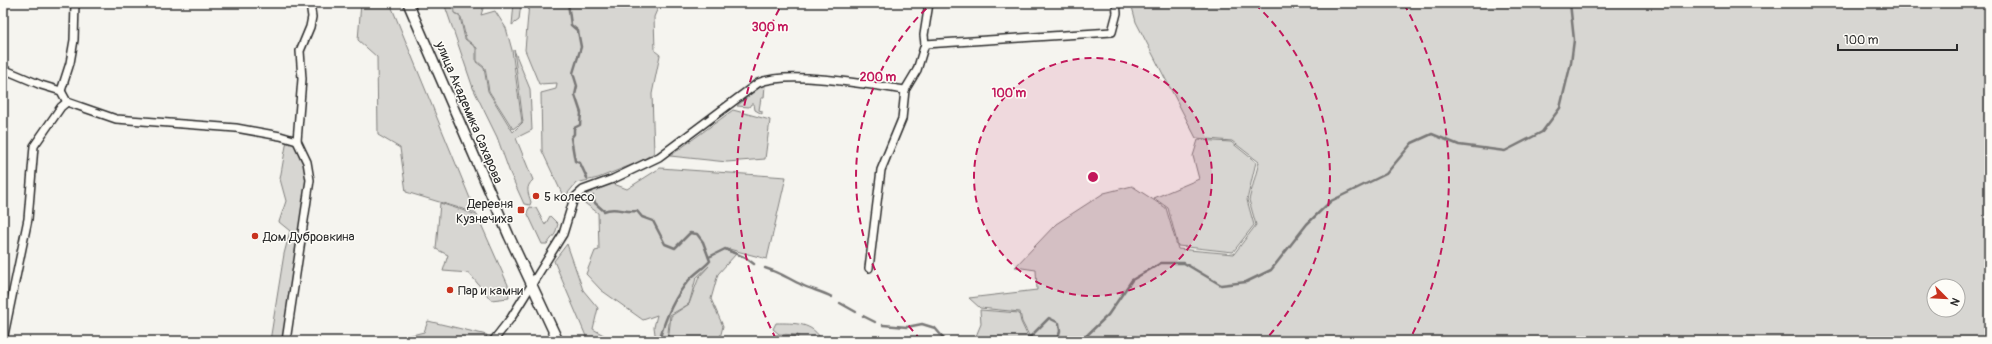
<svg xmlns="http://www.w3.org/2000/svg" width="1992" height="344" font-family="Pangolin,sans-serif">
<rect width="100%" height="100%" fill="#f5f4ef"/>
<filter id="ink" filterUnits="userSpaceOnUse"><feTurbulence type="fractalNoise" baseFrequency=".025" numOctaves="2"/><feDisplacementMap in="SourceGraphic" scale="8" xChannelSelector="R" yChannelSelector="G"/><feConvolveMatrix kernelMatrix="1 2 1 2 8 2 1 2 1" color-interpolation-filters="sRGB"/></filter>
<g filter="url(#ink)">
<g fill="#d7d6d2" stroke="#81807e" fill-rule="evenodd">
<path d="M361 3H390L476 213 406 192 400 148 378 135 377 57 358 40Z"/>
<path d="M444 3H452L454 13 460 17 465 39 476 48V62L484 68 488 91 513 132 523 122 514 50 530 89 532 130 516 138 533 180C525 187 528 193 531 202L530 205 524 204 510 173 497 137 473 88Z"/>
<path d="M454 3H482L484 5 481 15 495 11 506 28 512 50 522 122 513 129 489 91 485 68 477 61V48L466 39 461 17 455 13Z"/>
<path d="M514 3H521L519 20 512 25Z"/>
<path d="M529 3H660L654 17 655 51 660 55 652 94 654 153 639 162 598 178 576 183 564 198 542 151 541 93 556 89 557 83 539 84 525 50Z"/>
<path d="M1131 3H1989V341H1032L1022 322 1020 312 980 308 969 298 1037 290 1036 270 1015 267 1056 224 1104 193 1132 186 1166 208 1178 249 1234 254 1256 225 1249 200 1259 162 1232 141 1196 138 1136 22ZM1934 286H1958V310H1934Z"/>
<path d="M765 85 764 98H761L759 110 762 111V114L755 110 754 104H751L749 107 737 106 757 89Z"/>
<path d="M733 110 770 120 765 159 727 162 670 156Z"/>
<path d="M287 140 296 144 306 167 308 183 291 300 282 341H270L284 254 290 231 279 222 286 201 280 179Z"/>
<path d="M1198 140 1231 142 1256 162 1247 200 1254 225 1233 252 1178 246 1168 208 1154 198 1199 179 1193 156Z"/>
<path d="M660 168 786 177 767 259 729 249 727 251 736 254 718 274 711 299 723 326 720 338 708 341H668L671 316 689 304 699 277 709 266 696 278 689 304 670 315 667 341H656L654 327 657 315 643 320 601 290 586 274 595 251 599 250 598 213 578 198 611 183 627 189Z"/>
<path d="M440 203 477 215 508 285 509 298 491 300 469 273 443 271 448 255 436 249Z"/>
<path d="M530 207 536 208 545 225 550 216 558 224 555 234 547 244H542L527 212Z"/>
<path d="M567 244 583 290 598 308 593 329 614 341H588L554 261Z"/>
<path d="M980 310 1019 313 1021 322 1030 341H974L981 324Z"/>
<path d="M428 321 487 335 485 341H400V338L424 332Z"/>
<path d="M776 323C794 323 813 322 822 341H797L798 335 779 334 773 329Z"/>
<path d="M776 335 796 336V341H773Z"/>
</g>
<g fill="none" stroke-linecap="round" stroke-linejoin="round">
<g stroke="#797877" stroke-width="2.5">
<path d="M568 3 571 25 578 31 581 47 573 73 577 86 575 95 581 113 580 125 574 128V134L571 138 575 161 580 163 587 178"/>
<path d="M593 196 595 203 604 211C615 206 625 213 637 211L642 217 653 221 665 244 675 248 690 233 697 234 703 242 710 261C704 268 695 273 689 280 674 297 665 319 659 341"/>
<path d="M709 257 725 249 746 258 754 264"/>
<path d="M765 268C779 272 789 279 802 285 812 290 821 291 832 297"/>
<path d="M840 303 856 312"/>
<path d="M863 316 875 322"/>
<path d="M883 325 907 327 922 324 935 328 946 341"/>
<path d="M1026 341 1049 318 1059 323 1060 331 1057 341"/>
<path d="M1081 341 1108 315 1132 280 1161 263H1184L1221 285 1246 282 1271 270 1307 224 1331 201 1386 174 1412 143 1432 134 1459 145 1505 151 1542 132 1560 108 1571 63 1574 40 1570 3"/>
</g>
<g stroke="#2b2b2b" stroke-width="10">
<g id="street">
<path d="M929 3 924 35 925 44 1112 32 1117 13 1116 3"/>
<path d="M3 69 41 85 61 91 67 102 116 119 236 128 280 136 297 141"/>
<path d="M61 91 70 63 74 40 75 3"/>
<path d="M869 268 881 170 902 119 905 90 917 70 925 44"/>
<path d="M3 340 28 219 34 146 61 107 67 102"/>
<path d="M286 341 310 180 307 162 297 141 302 79 300 51 310 27 312 17 310 3"/>
<path d="M493 341 511 318 563 234 574 198 583 190 613 179 659 157 758 83C789 70 871 85 905 90"/>
</g>
</g>
<g stroke="#2b2b2b" stroke-width="12">
<path id="secondary" d="M408 3 509 236 558 341"/>
</g>
<use href="#street" stroke="#fdfcf7" stroke-width="7"/>
<use href="#secondary" stroke="#fdfcf7" stroke-width="9"/>
</g>
</g>
<circle cx="1093" cy="177" r="119" fill="#c2185b" fill-opacity=".12"/>
<g fill="none" stroke="#c2185b" stroke-width="2" stroke-dasharray="7 5">
<circle cx="1093" cy="177" r="119"/>
<path d="M921 340A237 237 0 0 1 931 4M1255 4A237 237 0 0 1 1265 340"/>
<path d="M776 339A356 356 0 0 1 782 4M1404 4A356 356 0 0 1 1410 339"/>
</g>
<g fill="#c8321e" stroke="#fdfcf7" stroke-width="1.5">
<circle cx="536" cy="196" r="4"/>
<rect x="517" y="206" width="8" height="8" rx="2"/>
<circle cx="255" cy="236" r="4"/>
<circle cx="450" cy="290" r="4"/>
</g>
<g text-anchor="middle" stroke-width="3" stroke-linejoin="round" paint-order="stroke">
<g font-size="13" fill="#2b2b2b" stroke="#fdfcf7">
<text transform="translate(470 112) rotate(67)" y="5">улица Академика Сахарова</text>
</g>
<g font-size="13" fill="#2b2b2b" stroke="#fdfcf7" text-anchor="start">
<text x="544" y="201">5 колесо</text>
<text x="513" y="208" text-anchor="end">Деревня<tspan x="513" dy="15">Кузнечиха</tspan></text>
<text x="263" y="241">Дом Дубровкина</text>
<text x="458" y="295">Пар и камни</text>
</g>
</g>
<circle cx="1093" cy="177" r="6" fill="#c2185b" stroke="#fdfcf7" stroke-width="2"/>
<g font-size="12" text-anchor="middle" font-weight="bold" fill="#c2185b" stroke="#fdfcf7" stroke-width="3" stroke-linejoin="round" paint-order="stroke">
<text x="770" y="31">300 m</text>
<text x="878" y="81">200 m</text>
<text x="1009" y="97">100 m</text>
</g>
<rect width="1992" height="344" fill="none" stroke="#fdfcf7" stroke-width="16"/>
<rect x="8" y="8" width="1976" height="328" fill="none" stroke="#2b2b2b" stroke-width="1.5" filter="url(#ink)"/>
<g transform="translate(1946 298) rotate(114)"><circle r="19" fill="#fdfcf7" stroke="#a9a8a5"/>
<path d="M0-3L7 15L0 10L-7 15Z" fill="#c8321e"/>
<text y="-6" font-size="11" font-weight="bold" text-anchor="middle" fill="#2b2b2b">N</text>
</g>
<path d="M1838 44v6h119v-6" fill="none" stroke="#2b2b2b" stroke-width="2"/>
<text x="1844" y="44" font-size="12" fill="#2b2b2b" stroke="#fdfcf7" stroke-width="3" paint-order="stroke">100 m</text>
</svg>
